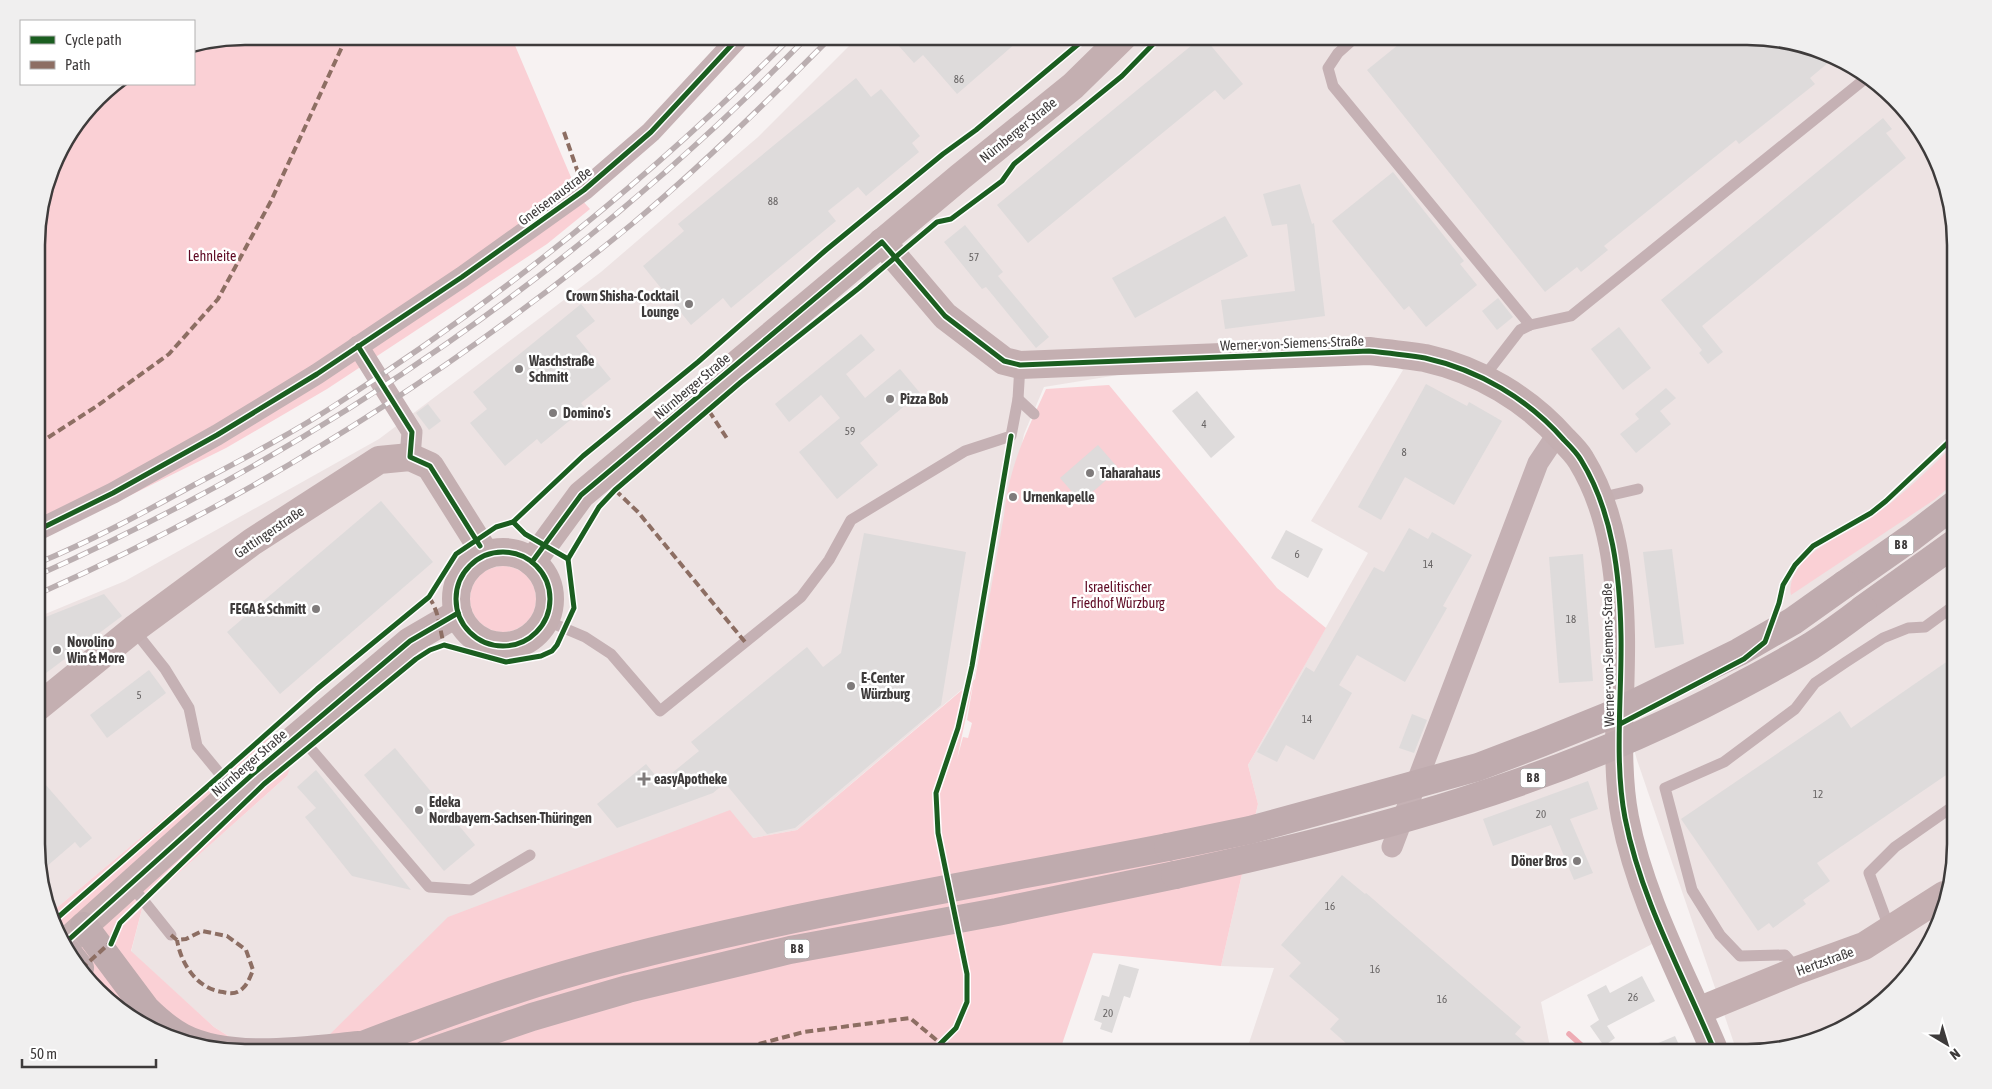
<svg xmlns="http://www.w3.org/2000/svg" width="1992" height="1089" font-family="'Asap Condensed',sans-serif">
<rect width="100%" height="100%" fill="#f7f2f2"/>
<path fill="#ede3e3" d="M859 36H1747L1801 43 1851 64 1921 129 1945 178 1955 231V858L1928 948 1895 991 1852 1025 1761 1052H1737L1637 760 1608 655 1654 943 1541 1002 1551 1052H1246L1274 968 1221 966 1258 804 1248 765 1368 553 1311 521 1403 370 1333 340 1044 387 1024 434 974 679 797 830 753 838 311 1053H255L214 1027 131 952 143 905 287 776 255 742 53 911 38 871V617L125 581 379 439 601 272 758 137Z"/>
<g fill="#fad0d5" fill-rule="evenodd">
<path d="M245 36H511L573 182 571 184 573 190 590 209 547 244 327 389 226 448 38 541V218L58 152 107 88 114 84H194V46Z"/>
<path d="M1109 385 1277 588 1326 628 1248 765 1258 804 1221 966 1093 953 1059 1053H311L448 917 730 810 753 838 797 830 975 679 1004 515C1009 466 1026 433 1046 389ZM974 679 967 720 972 723 968 738 963 737 957 759Z"/>
<path d="M1955 444V482L1934 500 1791 595C1789 588 1792 577 1797 570 1815 543 1849 534 1875 515 1904 494 1929 469 1955 444Z"/>
<circle cx="503" cy="599" r="33"/>
<path d="M306 729 287 776 143 905 131 951 214 1027 255 1053 191 1046 141 1025 72 960 53 911 255 742Z"/>
</g>
<g fill="none" stroke-linecap="round" stroke-linejoin="round">
<path stroke="#eeabb4" stroke-width="5.5" d="M1569 1034 1589 1052"/>
</g>
<g fill="#dedbdb">
<path d="M890 36H1024L957 94 923 55 914 63Z"/>
<path d="M1203 36 1243 84 1224 100 1215 90 1028 243 997 205Z"/>
<path d="M1409 36H1747L1801 43 1835 57 1810 78 1815 84 1739 144 1736 140 1604 246 1608 250 1581 272 1577 267 1545 292 1367 70Z"/>
<path d="M856 78 871 97 881 89 920 136 912 143 919 152 866 196 858 187 828 211 836 221 731 308 723 298 691 325 643 266 684 231 678 224Z"/>
<path d="M1883 118 1892 129 1886 133 1906 158 1702 326 1723 352 1708 364 1699 353 1702 350 1661 300Z"/>
<path d="M1393 172 1464 261 1460 264 1477 285 1426 327 1409 306 1404 310 1332 221Z"/>
<path d="M1300 184 1312 224 1314 223 1325 316 1225 329 1221 300 1295 291 1287 224 1272 226 1263 194Z"/>
<path d="M1225 216 1248 256 1135 318 1112 278Z"/>
<path d="M965 225 1003 272 998 276 1049 337 1036 348 986 287 982 289 944 242Z"/>
<path d="M1498 298 1513 317 1497 330 1482 311Z"/>
<path d="M581 304 595 321 576 336 611 379 581 403 585 408 541 444 537 439 505 466 470 423 487 409 473 392Z"/>
<path d="M1619 327 1651 368 1623 390 1591 349Z"/>
<path d="M861 334 875 350 846 374 865 398 900 369 920 393 860 443 878 465 837 499 799 452 840 418 821 395 789 422 775 404Z"/>
<path d="M1426 384 1467 406 1469 402 1502 421 1454 505 1405 477 1381 520 1358 507Z"/>
<path d="M1666 388 1676 398 1660 411 1671 424 1636 453 1620 434 1639 419 1635 414Z"/>
<path d="M1197 391 1235 437 1211 458 1172 411Z"/>
<path d="M428 404 441 421 429 430 416 413Z"/>
<path d="M1098 445 1119 469 1081 502 1060 478Z"/>
<path d="M381 501 433 562 280 694 227 632Z"/>
<path d="M1409 528 1428 539 1432 532 1472 555 1443 606 1447 608 1405 682 1357 655 1339 685 1352 693 1314 760 1286 745 1277 762 1257 752 1306 667 1314 672 1374 567 1384 572Z"/>
<path d="M1286 530 1323 549 1308 578 1271 558Z"/>
<path d="M864 533 966 552 941 705 795 828 767 834 725 783 713 793 617 828 597 804 646 764 661 782 699 751 691 742 807 647 823 667 841 653Z"/>
<path d="M1672 549 1684 644 1655 648 1643 552Z"/>
<path d="M1583 554 1593 681 1559 683 1549 557Z"/>
<path d="M104 594 122 616 38 679V620Z"/>
<path d="M1955 656V769L1817 863 1830 881 1803 900 1806 904 1773 928 1769 923 1758 931 1681 819 1840 711 1851 728Z"/>
<path d="M149 670 166 693 107 738 90 715Z"/>
<path d="M1412 714 1427 720 1414 753 1399 748Z"/>
<path d="M395 748 475 845 444 871 364 775Z"/>
<path d="M316 770 334 792 411 890 352 876 305 817 316 808 297 787Z"/>
<path d="M38 776 92 838 80 848 75 842 39 873Z"/>
<path d="M1588 781 1598 809 1570 819 1593 873 1574 880 1551 825 1493 846 1483 819Z"/>
<path d="M1342 875 1365 894 1366 893 1521 1027 1515 1034 1527 1044 1520 1052H1356L1330 1029 1339 1019 1289 976 1301 963 1281 945Z"/>
<path d="M1119 964 1139 969 1130 998 1124 996 1112 1033 1100 1029 1102 1023 1094 1020 1102 995 1109 997Z"/>
<path d="M1642 976 1655 1001 1607 1026 1615 1038 1604 1046 1590 1026 1599 1020 1587 995 1606 985 1610 993Z"/>
<path d="M1675 1036 1682 1052H1637Z"/>
</g>
<g fill="none" stroke-linecap="round" stroke-linejoin="round">
<g stroke="#c5b1b4" stroke-width="11">
<path d="M1357 36 1338 53 1328 68 1333 86 1530 325"/>
<path d="M1483 378 1520 330 1530 325 1571 316 1866 78"/>
<path d="M1018 399 1034 414"/>
<path d="M1599 498 1638 489"/>
<path d="M545 620 585 637 611 654 660 711 801 597 829 560 851 520 965 451 1011 436 1018 399 1020 365"/>
<path d="M134 630 165 669 189 708 197 746 234 791"/>
<path d="M299 735 429 887 471 890 530 855"/>
<path d="M131 885 171 935"/>
<path d="M1890 930 1869 873 1895 847 1955 805"/>
<path d="M1798 970 1785 955 1740 956 1720 935 1692 890 1665 788 1724 762 1795 709 1815 683 1846 662 1883 638 1908 628 1925 627 1955 605"/>
</g>
<g stroke="#c5b1b4" stroke-width="21">
<path d="M358 346 412 432 410 457"/>
<path d="M38 530 113 493 217 435 317 374 462 277 584 190 651 132 740 36"/>
<path d="M1392 847 1538 463 1558 433"/>
</g>
<g stroke="#c4afb1" stroke-width="28">
<path d="M882 242 945 316 1004 361 1020 365 1369 351C1387 353 1406 355 1425 358 1479 370 1528 399 1564 440 1570 446 1577 453 1581 460 1613 512 1620 576 1621 636 1622 694 1614 761 1625 818 1641 900 1683 975 1715 1052"/>
<circle cx="503" cy="599" r="47"/>
<path d="M532 562 581 495 960 177 1073 86 1124 36"/>
<path d="M38 707 134 629 252 542 379 460 410 457 430 466 486 555"/>
<path d="M65 943 254 773 410 641 458 613"/>
<path d="M1698 1011 1798 970 1864 946 1944 895"/>
</g>
<g stroke="#bfabae" stroke-width="28">
<path d="M1845 584 1912 537 1955 504"/>
<path d="M1863 609 1955 543"/>
<path d="M84 926 146 1009C156 1019 169 1030 182 1037 230 1062 307 1050 359 1045"/>
<path d="M69 954 80 968"/>
<path d="M342 1053C432 1018 524 984 618 960 799 913 985 883 1168 847"/>
<path d="M427 1053 532 1017 628 989 790 950 997 912 1175 875"/>
</g>
<g stroke="#baaeb0" stroke-width="5.5">
<g id="rail">
<path d="M38 563C91 541 141 514 192 486 241 460 291 434 337 404 502 298 654 175 792 36"/>
<path d="M38 575C325 447 589 262 808 36"/>
<path d="M38 594C252 499 451 373 632 224 702 166 768 101 832 36"/>
</g>
</g>
<use href="#rail" stroke="#fff" stroke-width="4" stroke-dasharray="11" stroke-linecap="butt"/>
<g stroke="#bfabae" stroke-width="28">
<path d="M1168 847 1250 830 1334 807 1478 767 1541 743 1608 716 1739 652 1793 621 1845 584"/>
<path d="M1175 875C1367 834 1557 783 1732 690 1758 676 1785 662 1811 646 1828 635 1846 622 1863 609"/>
</g>
<g stroke="#8d6e63" stroke-width="4" stroke-dasharray="8 4" stroke-linecap="butt">
<path d="M564 132 584 190"/>
<path d="M709 411 728 440"/>
<path d="M38 444 97 406 169 354 218 299 271 201 347 36"/>
<path d="M615 490 638 512 745 642"/>
<path d="M429 597C440 614 439 627 444 645"/>
<path d="M171 935 177 940 186 939 202 931 227 936 246 950 253 970C251 975 248 983 244 987 238 994 231 994 223 992 197 989 181 964 177 940"/>
<path d="M81 969 112 941"/>
<path d="M724 1053 804 1032 910 1018 940 1043"/>
</g>
<g stroke="#fff" stroke-width="8">
<g id="cycleway">
<path d="M358 346 412 432 410 457 430 466 480 546"/>
<path d="M513 522 525 534 568 559"/>
<path d="M38 530 113 493 217 435 317 374 462 277 584 190 651 132 740 36"/>
<circle cx="503" cy="599" r="47"/>
<path d="M532 562 581 495 882 242 945 316 1004 361 1020 365 1369 351C1387 353 1406 355 1425 358 1479 370 1528 399 1564 440 1570 446 1577 453 1581 460 1613 512 1620 576 1621 636 1622 694 1614 761 1625 818 1641 900 1683 975 1715 1052"/>
<path d="M1620 724 1744 659 1765 642 1779 603 1783 585 1795 565 1813 546 1871 513 1886 501 1955 436"/>
<path d="M56 919 208 786 317 689 429 597 456 554 496 527 513 522 583 456 698 362 826 250 943 154 976 130 1088 36"/>
<path d="M65 943 254 773 410 641 458 613"/>
<path d="M111 944 120 923 264 784 416 659 430 650 444 645 506 662 541 656 552 651 557 645 574 608 568 559 599 507 615 490 741 382 859 288 937 222 951 219 1002 181 1014 164 1122 76 1161 36"/>
<path d="M931 1053 956 1028 967 1002V974L938 833 936 793 958 728 972 666 1011 436"/>
</g>
</g>
<use href="#cycleway" stroke="#1b5e20" stroke-width="5"/>
</g>
<g fill="#7f7b7b" stroke="#fff" stroke-width="2">
<circle cx="689" cy="304" r="5"/>
<circle cx="519" cy="369" r="5"/>
<circle cx="890" cy="399" r="5"/>
<circle cx="553" cy="413" r="5"/>
<circle cx="1090" cy="473" r="5"/>
<circle cx="1013" cy="497" r="5"/>
<circle cx="316" cy="609" r="5"/>
<circle cx="57" cy="650" r="5"/>
<circle cx="851" cy="686" r="5"/>
<path d="M641.5 771.5h5v5h5v5h-5v5h-5v-5h-5v-5h5z"/>
<circle cx="419" cy="810" r="5"/>
<circle cx="1577" cy="861" r="5"/>
</g>
<g text-anchor="middle" stroke-width="5" stroke-linejoin="round" paint-order="stroke">
<g font-size="11" fill="#686565">
<text x="959" y="83">86</text>
<text x="773" y="205">88</text>
<text x="974" y="261">57</text>
<text x="1204" y="428">4</text>
<text x="850" y="435">59</text>
<text x="1404" y="456">8</text>
<text x="1297" y="558">6</text>
<text x="1428" y="568">14</text>
<text x="1571" y="623">18</text>
<text x="139" y="699">5</text>
<text x="1307" y="723">14</text>
<text x="1818" y="798">12</text>
<text x="1541" y="818">20</text>
<text x="1330" y="910">16</text>
<text x="1375" y="973">16</text>
<text x="1633" y="1001">26</text>
<text x="1442" y="1003">16</text>
<text x="1108" y="1017">20</text>
</g>
<g fill="#fff" stroke="#787676" stroke-width="1">
<rect x="1888.5" y="535.5" width="25" height="19" rx="4"/>
<rect x="1520.5" y="768.5" width="25" height="19" rx="4"/>
<rect x="784.5" y="939.5" width="25" height="19" rx="4"/>
</g>
<g font-size="12" font-weight="bold" fill="#3e3b3b">
<text x="1901" y="549">B 8</text>
<text x="1533" y="782">B 8</text>
<text x="797" y="953">B 8</text>
</g>
<g font-size="14" fill="#3e3b3b" stroke="#fff">
<text transform="translate(1018 130) rotate(-39)" y="5">Nürnberger Straße</text>
<text transform="translate(555 196) rotate(-37)" y="5">Gneisenaustraße</text>
<text transform="translate(1292 343) rotate(-2)" y="5">Werner-von-Siemens-Straße</text>
<text transform="translate(692 386) rotate(-40)" y="5">Nürnberger Straße</text>
<text transform="translate(269 532) rotate(-34)" y="5">Gattingerstraße</text>
<text transform="translate(1608 655) rotate(-91)" y="5">Werner-von-Siemens-Straße</text>
<text transform="translate(249 763) rotate(-41)" y="5">Nürnberger Straße</text>
<text transform="translate(1825 961) rotate(-20)" y="5">Hertzstraße</text>
</g>
<g font-size="14" fill="#5f0a24" stroke="#fff">
<text x="212" y="261">Lehnleite</text>
<text x="1118" y="592">Israelitischer<tspan x="1118" dy="16">Friedhof Würzburg</tspan></text>
</g>
<g font-size="14" font-weight="bold" fill="#3e3b3b" stroke="#fff" text-anchor="start">
<text x="679" y="301" text-anchor="end">Crown Shisha-Cocktail<tspan x="679" dy="16">Lounge</tspan></text>
<text x="529" y="366">Waschstraße<tspan x="529" dy="16">Schmitt</tspan></text>
<text x="900" y="404">Pizza Bob</text>
<text x="563" y="418">Domino's</text>
<text x="1100" y="478">Taharahaus</text>
<text x="1023" y="502">Urnenkapelle</text>
<text x="306" y="614" text-anchor="end">FEGA &amp; Schmitt</text>
<text x="67" y="647">Novolino<tspan x="67" dy="16">Win &amp; More</tspan></text>
<text x="861" y="683">E-Center<tspan x="861" dy="16">Würzburg</tspan></text>
<text x="654" y="784">easyApotheke</text>
<text x="429" y="807">Edeka<tspan x="429" dy="16">Nordbayern-Sachsen-Thüringen</tspan></text>
<text x="1567" y="866" text-anchor="end">Döner Bros</text>
</g>
</g>
<path d="M0 0H1992V1089H0ZM245 45H1747A200 200 0 0 1 1947 245V844A200 200 0 0 1 1747 1044H245A200 200 0 0 1 45 844V245A200 200 0 0 1 245 45Z" fill="#f0efef" fill-rule="evenodd"/>
<path fill="none" stroke="#3e3b3b" stroke-width="2.5" d="M245 45H1747A200 200 0 0 1 1947 245V844A200 200 0 0 1 1747 1044H245A200 200 0 0 1 45 844V245A200 200 0 0 1 245 45Z"/>
<rect x="20" y="20" width="175" height="65" fill="#ffffff" stroke="#b2b1b1"/>
<rect x="30" y="36" width="25" height="8" fill="#1b5e20" stroke="#b2b1b1"/>
<text x="65" y="45" font-size="15" fill="#3e3b3b">Cycle path</text>
<rect x="30" y="61" width="25" height="8" fill="#8d6e63" stroke="#b2b1b1"/>
<text x="65" y="70" font-size="15" fill="#3e3b3b">Path</text>
<g transform="translate(1947 1044) rotate(142)" stroke="#ffffff" stroke-width="4" paint-order="stroke">
<path d="M0-4L9 19L0 12L-9 19Z" fill="#3e3b3b"/>
<text y="-8" font-size="14" font-weight="bold" text-anchor="middle" fill="#3e3b3b">N</text>
</g>
<path d="M22 1059v8h134v-8" fill="none" stroke="#3e3b3b" stroke-width="2.5"/>
<text x="30" y="1059" font-size="15" fill="#3e3b3b" stroke="#ffffff" stroke-width="4" paint-order="stroke">50 m</text>
</svg>
